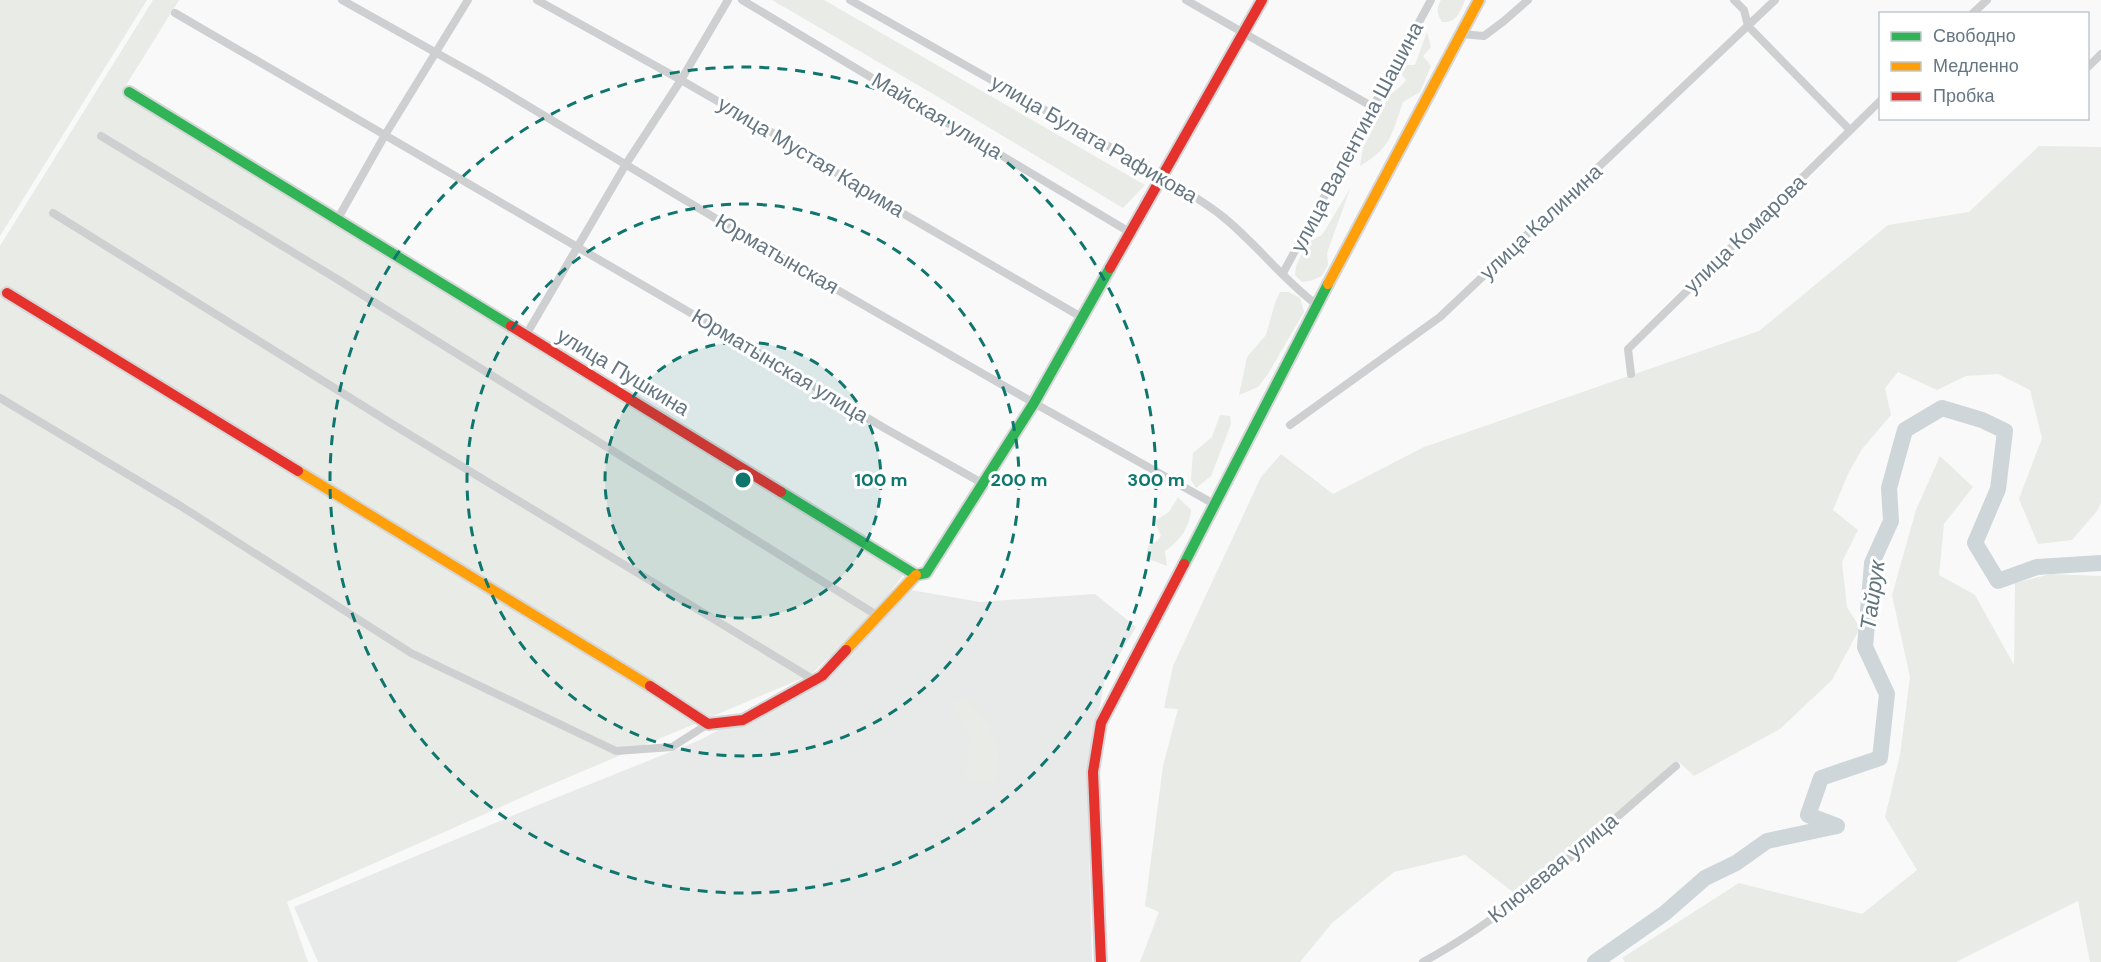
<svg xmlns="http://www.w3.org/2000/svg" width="2101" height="962" font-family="'DM Sans',sans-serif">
<rect width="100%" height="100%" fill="#f9f9f9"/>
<path fill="#e8e9e9" d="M911 590 980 602 1095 594 1136 627 1105 679 1087 774 1092 962H318L294 907 543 803 700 740 815 678Z"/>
<g fill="#e8ebe6">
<path d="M0 0H147L0 236Z"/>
<path d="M153 0H179L123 90 908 569 861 629 810 675 543 788 287 902 308 962H0V246Z"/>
<path d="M772 0H824L1145 185 1123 208 928 91Z"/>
<path d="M1441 0H1465C1460 12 1457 23 1442 22 1437 14 1436 8 1441 0Z"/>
<path d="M1427 32 1431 47 1423 56 1431 66 1420 92 1403 102C1391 135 1392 147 1360 166L1363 148 1389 96 1402 85 1406 80 1401 74 1406 65H1415Z"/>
<path d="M2039 146 2101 147V503L2097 511 2072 540 2038 544 2019 499 2042 438 2030 390 1998 374 1966 376 1937 390 1898 372 1885 388 1891 415 1862 449 1848 474 1833 510 1858 530 1842 562 1847 607 1860 628 1832 680 1780 729 1694 776 1679 762 1518 896 1465 855 1394 872 1332 923 1300 962H1140L1159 912 1145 906 1163 766 1178 709 1164 708 1173 666 1261 477 1281 454 1333 494 1424 447 1759 331 1888 225 1969 212Z"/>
<path d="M1350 189 1327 253 1328 265 1322 276 1310 281 1302 282 1295 275 1296 266 1308 242 1322 235Z"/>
<path d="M1280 292H1289L1300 298 1304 312 1268 374 1258 387 1239 395 1247 357 1266 335 1276 300Z"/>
<path d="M1220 415 1230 416 1231 424 1211 476 1196 488 1191 480 1193 453 1212 437Z"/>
<path d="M1940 456 1973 487 1944 524 1939 575 1975 595 2014 665 2015 583 2051 574 2101 576V962H2090L2078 901 1956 962H1625L1622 958 1739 883 1862 914 1917 870 1885 817 1900 755 1910 677 1892 595 1916 510Z"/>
<path d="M1178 497 1191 510C1190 527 1180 541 1165 551L1167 566 1146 558 1148 546 1157 541 1161 536 1155 521 1169 512Z"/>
<path d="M966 698 989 725 999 757 993 783 966 780 969 736 954 703Z"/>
</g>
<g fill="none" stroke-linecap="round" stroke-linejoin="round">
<path stroke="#ced6d9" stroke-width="16" d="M1595 962 1665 913 1705 878 1736 863 1767 841 1837 826 1808 815 1821 778 1880 758 1887 694 1865 647 1872 563 1891 521 1889 488 1905 430 1942 408 1982 420 2005 431 1998 489 1975 543 1998 581 2037 567 2101 563"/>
<g stroke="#d5d6d7" stroke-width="14">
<g id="fast">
<path d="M129 92 511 326"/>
<path d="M781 492 916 575 926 573 1034 403 1110 268"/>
<path d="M1184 564 1328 284"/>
</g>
</g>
<g stroke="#d5d6d7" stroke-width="14">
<g id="slow">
<path d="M1328 284 1479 0"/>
<path d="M298 471 650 686"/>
<path d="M846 650 916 575"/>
</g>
</g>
<g stroke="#d5d6d7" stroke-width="14">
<g id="jam">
<path d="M1110 268 1262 0"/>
<path d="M7 293 298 471"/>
<path d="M511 326 781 492"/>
<path d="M650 686 708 724 743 720 822 676 846 650"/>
<path d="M1101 962 1093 772 1101 723 1184 564"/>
</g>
</g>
<g stroke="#cecfd0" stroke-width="8">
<path d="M342 0 483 79 775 254 1034 403 1214 504"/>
<path d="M537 0 681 80 797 147 866 192 1083 318"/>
<path d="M742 0 1131 233"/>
<path d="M850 0 1163 177C1183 190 1203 201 1222 216 1256 243 1282 279 1317 305"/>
<path d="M1186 0 1373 107"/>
<path d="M1734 0 1744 10 1748 26 1850 130"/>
<path d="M175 13 701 319 886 429 982 483"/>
<path d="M1972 14 1987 0"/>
<path d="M1461 34 1484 36 1504 21 1528 0"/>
<path d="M2088 67 2101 54"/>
<path d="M101 136 337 279 878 616"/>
<path d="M53 213 397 427 814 680"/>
<path d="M337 220 385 135 468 0"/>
<path d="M1283 273 1431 0"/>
<path d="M526 335 626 164 681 80 728 0"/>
<path d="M1631 374 1628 349 1880 101"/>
<path d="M0 398 179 505 411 653 616 751 672 747 708 724"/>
<path d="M1290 425 1440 317 1775 0"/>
<path d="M1423 962C1517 911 1595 835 1676 766"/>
</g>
<use href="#fast" stroke="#30b455" stroke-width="10"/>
<use href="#slow" stroke="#ff9f0a" stroke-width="10"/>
<use href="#jam" stroke="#e5322d" stroke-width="10"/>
</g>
<circle cx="743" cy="480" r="138" fill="#0f766e" fill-opacity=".12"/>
<g fill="none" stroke="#0f766e" stroke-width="3" stroke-dasharray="10 8">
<circle cx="743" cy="480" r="138"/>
<circle cx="743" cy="480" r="276"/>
<circle cx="743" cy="480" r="413"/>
</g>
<g text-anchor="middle" stroke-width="6" stroke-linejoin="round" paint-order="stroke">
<g font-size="21" fill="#657683" stroke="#fff">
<text transform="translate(937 116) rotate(31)" y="7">Майская улица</text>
<text transform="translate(1357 137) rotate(-62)" y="7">улица Валентина Шашина</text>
<text transform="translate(1094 139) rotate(30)" y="7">улица Булата Рафикова</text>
<text transform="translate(811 157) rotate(31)" y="7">улица Мустая Карима</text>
<text transform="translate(1541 222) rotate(-43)" y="7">улица Калинина</text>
<text transform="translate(1745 234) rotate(-44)" y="7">улица Комарова</text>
<text transform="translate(777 254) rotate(30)" y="7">Юрматынская</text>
<text transform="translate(780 366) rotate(31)" y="7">Юрматынская улица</text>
<text transform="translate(623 372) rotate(31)" y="7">улица Пушкина</text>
<text transform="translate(1553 868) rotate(-39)" y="7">Ключевая улица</text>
</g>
<g font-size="22" font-style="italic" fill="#60757c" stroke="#fff">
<text transform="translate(1872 595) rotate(-82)" y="8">Тайрук</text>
</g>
</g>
<circle cx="743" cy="480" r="9" fill="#0f766e" stroke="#fff" stroke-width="3"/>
<g font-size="18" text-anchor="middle" font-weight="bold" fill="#0f766e" stroke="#fff" stroke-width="6" stroke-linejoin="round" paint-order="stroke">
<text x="881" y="486">100 m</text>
<text x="1019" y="486">200 m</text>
<text x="1156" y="486">300 m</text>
</g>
<rect x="1879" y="12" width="210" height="108" fill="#ffffff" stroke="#c1c8cd" stroke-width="1.5"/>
<rect x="1891" y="32" width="30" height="9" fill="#30b455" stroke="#c1c8cd" stroke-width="1.5"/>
<text x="1933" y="42" font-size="18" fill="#657683">Свободно</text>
<rect x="1891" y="62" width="30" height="9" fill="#ff9f0a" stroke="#c1c8cd" stroke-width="1.5"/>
<text x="1933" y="72" font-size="18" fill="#657683">Медленно</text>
<rect x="1891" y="92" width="30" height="9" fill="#e5322d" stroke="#c1c8cd" stroke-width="1.5"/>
<text x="1933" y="102" font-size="18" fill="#657683">Пробка</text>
</svg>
